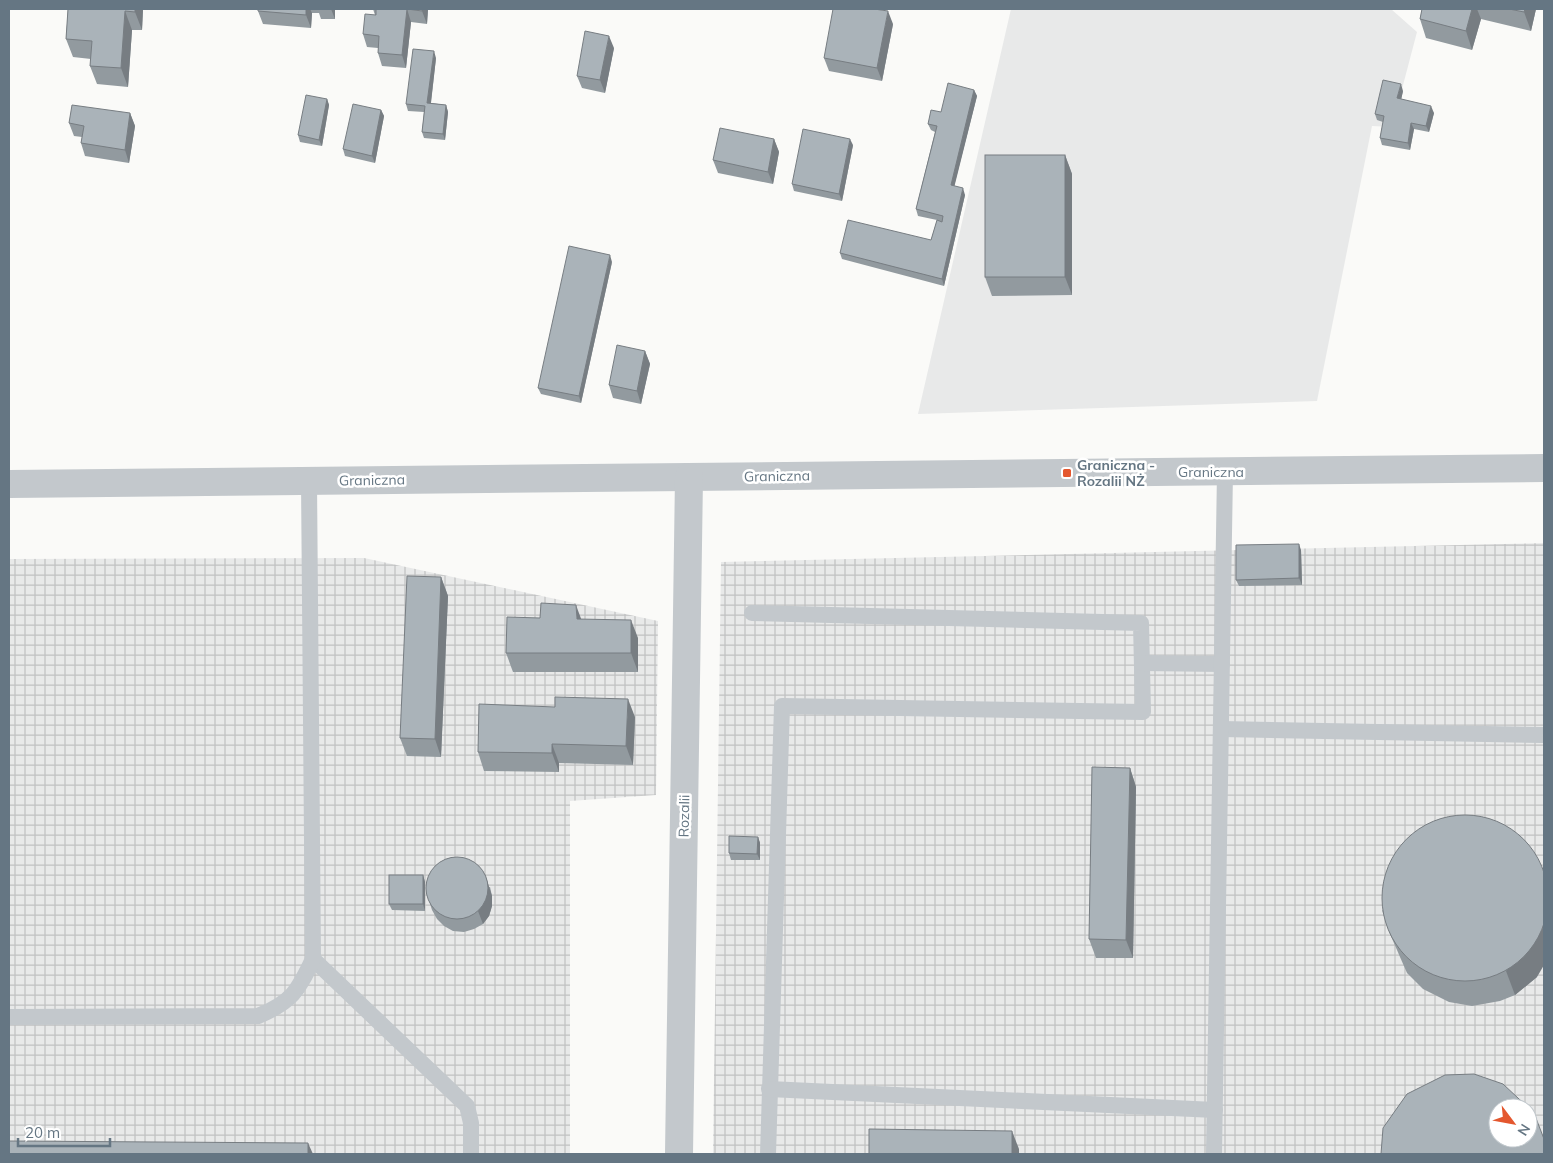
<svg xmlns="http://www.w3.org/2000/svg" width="1553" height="1163" font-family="Mulish,sans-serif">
<defs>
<pattern id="industrial-grid" width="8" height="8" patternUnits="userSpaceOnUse" patternTransform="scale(1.25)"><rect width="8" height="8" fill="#e8e9e9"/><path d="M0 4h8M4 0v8" fill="none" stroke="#c0c1c2"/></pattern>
</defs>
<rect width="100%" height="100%" fill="#fafaf8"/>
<path fill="#e8e9e9" d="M1011 9H1391L1417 32 1392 127 1372 126 1317 401 918 414Z"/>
<g fill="url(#industrial-grid)" fill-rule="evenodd">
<path d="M1544 543V1154H713L721 562ZM1498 1108H1528V1138H1498Z"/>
<path d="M364 558 658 621 656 795 570 801V1154H9V559Z"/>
</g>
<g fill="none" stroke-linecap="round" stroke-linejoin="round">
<g stroke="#c3c8cc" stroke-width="16">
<path d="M752 613 1141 623 1143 712 782 706 768 1154"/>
<path d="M1142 663 1222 664"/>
<path d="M1221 729 1544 735"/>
<path d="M313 959 467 1106 471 1123V1154"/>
<path d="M9 1017 258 1016C292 1002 298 991 313 959L309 481"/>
<path d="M769 1089 1215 1110"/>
<path d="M1214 1154 1225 472"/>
</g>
<g stroke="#c3c8cc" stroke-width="28">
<path d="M9 484 1544 468"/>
<path d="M679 1154 689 477"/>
</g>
</g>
<g fill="#929a9f">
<path d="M68 9H143L142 30H132L128 87 97 84 90 66 91 59 73 57 66 39Z"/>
<path d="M258 9H335V19H321L319 13H312L311 28 263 24 258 11Z"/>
<path d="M373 9H428L427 24 411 22 406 68 382 66 378 53V48L367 47 363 34 375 15Z"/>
<path d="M1422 9H1536L1531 31 1481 19 1472 50 1426 38 1420 19Z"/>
<path d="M893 24 882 81 829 71 824 58Z"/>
<path d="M614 48 605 93 582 88 577 76Z"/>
<path d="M436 58 431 103 446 105 448 112 445 140 424 138 422 132 424 112 408 111 406 104Z"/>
<path d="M974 90 977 96 954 186 965 195 944 286 842 259 840 253 931 240 937 220 918 216 916 209 935 132 931 130 928 124 941 112Z"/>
<path d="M1403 91 1401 99 1434 113 1429 132 1414 129 1410 150 1382 145 1380 138 1383 122 1377 120 1375 114Z"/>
<path d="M327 99 329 105 322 146 300 142 298 135Z"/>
<path d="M381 110 384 116 375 163 345 156 343 149Z"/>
<path d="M130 113 135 126 129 163 85 156 81 143 82 137 74 136 69 123Z"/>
<path d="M774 139 779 152 773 184 718 173 713 160Z"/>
<path d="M853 145 842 201 794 191 792 184Z"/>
<path d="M1065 155 1072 174V295L992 296 985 277Z"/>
<path d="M612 262 581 403 541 394 538 388Z"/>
<path d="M645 351 650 364 641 404 613 398 609 385Z"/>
<path d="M1301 550 1302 585 1239 586 1236 580Z"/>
<path d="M441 577 448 596 441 757 407 756 400 738Z"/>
<path d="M581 619 638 638V672H513L506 653Z"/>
<path d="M635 717 633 765 559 763V772L484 771 478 752Z"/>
<path d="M1130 768 1136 787 1133 958H1096L1089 939Z"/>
<path d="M758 837 760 843V860H731L729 853Z"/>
<path d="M423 875 425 882V911L392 910 389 904Z"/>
<path d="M490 887 492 896V906L489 916 483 924 474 929 464 932 453 931 444 926 437 919 432 910 428 897Z"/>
<path d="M1382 910 1537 977 1515 995 1500 1001 1472 1006 1449 1002 1423 989 1407 973 1390 934Z"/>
</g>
<g fill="#777d82">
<path d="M135 9H143L142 30 135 12Z"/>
<path d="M306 9H310L312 13 311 28 306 15Z"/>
<path d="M331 9H335V19Z"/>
<path d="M407 9 411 22 406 68 402 55Z"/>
<path d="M422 9H428L427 24 422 11Z"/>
<path d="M1472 9H1477L1481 19 1472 50 1466 31Z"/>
<path d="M1525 9H1536L1531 31 1524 12Z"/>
<path d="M125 11 132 30 128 87 121 68Z"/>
<path d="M888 11 893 24 882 81 877 68Z"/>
<path d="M609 36 614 48 605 93 600 80Z"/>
<path d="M434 51 436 58 430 110 427 103Z"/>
<path d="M1401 84 1403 91 1400 105 1397 98Z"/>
<path d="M974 90 977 96 953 192 951 185Z"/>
<path d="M327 99 329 105 322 146 319 140Z"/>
<path d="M446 105 448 112 445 140 443 134Z"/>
<path d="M1431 106 1434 113 1429 132 1426 126Z"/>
<path d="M381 110 384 116 375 163 372 156Z"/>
<path d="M130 113 135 126 129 163 125 150Z"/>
<path d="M1411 123 1414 129 1410 150 1408 143Z"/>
<path d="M774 139 779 152 773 184 768 172Z"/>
<path d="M850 139 853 145 842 201 839 194Z"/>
<path d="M1065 155 1072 174V295L1065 277Z"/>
<path d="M963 188 965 195 944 286 942 279Z"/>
<path d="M610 255 612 262 581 403 579 396Z"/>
<path d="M645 351 650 364 641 404 637 391Z"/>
<path d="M1299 544 1301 550 1302 585 1299 578Z"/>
<path d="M441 577 448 596 441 757 435 739Z"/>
<path d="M576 605 583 624 577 619Z"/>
<path d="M631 620 638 638V672L631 653Z"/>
<path d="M628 699 635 717 633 765 626 746Z"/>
<path d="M552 744 559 763V772L552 753Z"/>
<path d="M1130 768 1136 787 1133 958 1126 940Z"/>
<path d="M758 837 760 843V860L757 854Z"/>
<path d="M485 874 492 896V906L489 916 483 924 478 911Z"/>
<path d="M423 875 425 882V911L423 904Z"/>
<path d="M1544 922V965L1537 977 1515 995 1506 971Z"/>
<path d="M1012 1131 1019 1149V1154H1012Z"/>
<path d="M308 1143 313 1154H308Z"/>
</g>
<g fill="#aab3b9" stroke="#777d82" fill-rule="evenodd">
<path d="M68 9H135V12L125 11 121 68 90 66 92 41 66 39Z"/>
<path d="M258 9H306V15L258 11Z"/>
<path d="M376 9H422V11L407 9 402 55 378 53 379 36 363 34 365 14 376 15Z"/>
<path d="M833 9H874L888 11 877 68 824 58Z"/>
<path d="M1422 9H1472L1466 31 1420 19Z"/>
<path d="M1509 9H1525L1524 12Z"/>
<path d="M585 31 609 36 600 80 577 76Z"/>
<path d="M413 49 434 51 427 103 446 105 443 134 422 132 425 106 406 104Z"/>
<path d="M1383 80 1401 84 1397 98 1431 106 1426 126 1411 123 1408 143 1380 138 1384 116 1375 114Z"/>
<path d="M948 83 974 90 951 185 963 188 942 279 840 253 848 220 931 240 937 220 942 222 943 216 916 209 937 126 928 124 931 110 941 112Z"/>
<path d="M306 95 327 99 319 140 298 135Z"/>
<path d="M353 104 381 110 372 156 343 149Z"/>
<path d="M72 105 130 113 125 150 81 143 84 126 69 123Z"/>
<path d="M720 128 774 139 768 172 713 160Z"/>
<path d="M803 129 850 139 839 194 792 184Z"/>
<rect x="985" y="155" width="80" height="122"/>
<path d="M569 246 610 255 579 396 538 388Z"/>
<path d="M617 345 645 351 637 391 609 385Z"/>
<path d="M1299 544V578L1236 580V545Z"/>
<path d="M407 576 441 577 435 739 400 738Z"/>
<path d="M541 603 576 605 577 619 631 620V653H506L507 617 540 618Z"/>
<path d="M555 697 628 699 626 746 552 744V753L478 752 479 704 555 707Z"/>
<path d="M1092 767 1130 768 1126 940 1089 939Z"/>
<circle cx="1465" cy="898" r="83"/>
<path d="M729 836 758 837 757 854 729 853Z"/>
<circle cx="457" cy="888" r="31"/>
<rect x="389" y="875" width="34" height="29"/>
<path d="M1474 1074 1503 1084 1534 1113 1544 1139V1154H1381L1383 1128 1407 1094 1445 1075ZM1498 1108H1528V1138H1498Z"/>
<path d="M869 1129 1012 1131V1154H869Z"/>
<path d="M9 1141 308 1143V1154H9Z"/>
</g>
<rect fill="#e4572e" stroke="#fff" stroke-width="2" x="1062" y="468" width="10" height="10" rx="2.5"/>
<g text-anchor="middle" stroke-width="5" stroke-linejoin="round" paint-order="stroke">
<g font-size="14" font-weight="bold" fill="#657683" stroke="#fff" text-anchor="start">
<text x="1077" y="470">Graniczna -<tspan x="1077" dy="16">Rozalii NŻ</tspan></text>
</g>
<g font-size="14" fill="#657683" stroke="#fff">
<text x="1211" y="477">Graniczna</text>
<text transform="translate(777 476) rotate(-1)" y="5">Graniczna</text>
<text transform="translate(372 480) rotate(-1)" y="5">Graniczna</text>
<text transform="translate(684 816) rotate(-89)" y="5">Rozalii</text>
</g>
</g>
<rect width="1553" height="1163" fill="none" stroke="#657683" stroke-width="20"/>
<g transform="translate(1513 1123) rotate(122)"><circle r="24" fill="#ffffff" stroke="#c1c8cd"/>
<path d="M0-4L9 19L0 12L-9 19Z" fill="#e4572e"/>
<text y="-8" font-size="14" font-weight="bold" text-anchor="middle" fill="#657683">N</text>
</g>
<path d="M18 1138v8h92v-8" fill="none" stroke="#657683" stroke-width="2.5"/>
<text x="25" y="1138" font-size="15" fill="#657683" stroke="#ffffff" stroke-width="4" paint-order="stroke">20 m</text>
</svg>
